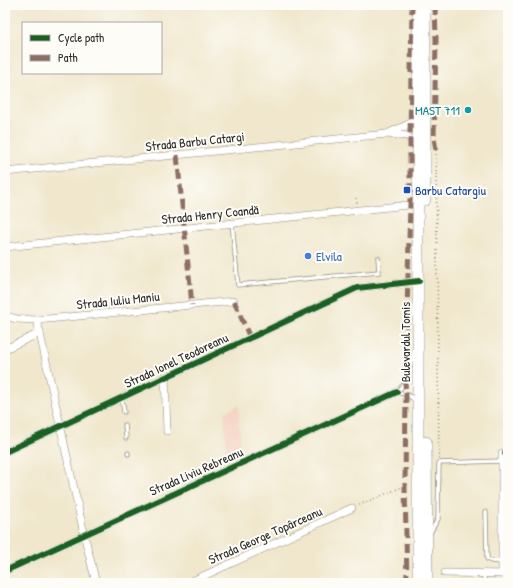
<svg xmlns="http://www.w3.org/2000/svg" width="513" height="588" font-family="'Patrick Hand',sans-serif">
<rect width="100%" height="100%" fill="#fdfcf7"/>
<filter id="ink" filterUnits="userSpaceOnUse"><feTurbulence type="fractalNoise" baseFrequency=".025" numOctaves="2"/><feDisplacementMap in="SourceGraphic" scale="8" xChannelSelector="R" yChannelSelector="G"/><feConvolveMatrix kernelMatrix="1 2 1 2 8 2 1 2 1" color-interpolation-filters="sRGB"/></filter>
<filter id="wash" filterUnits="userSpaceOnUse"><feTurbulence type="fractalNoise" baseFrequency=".012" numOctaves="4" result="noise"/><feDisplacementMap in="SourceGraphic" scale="16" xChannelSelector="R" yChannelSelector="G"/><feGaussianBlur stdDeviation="0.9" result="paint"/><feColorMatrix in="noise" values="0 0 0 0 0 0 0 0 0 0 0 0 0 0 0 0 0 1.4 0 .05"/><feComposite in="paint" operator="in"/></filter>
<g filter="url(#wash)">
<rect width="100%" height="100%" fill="#f0e7cc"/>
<path fill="#f5d3c2" d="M239 405 240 456 227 463 224 413Z"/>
</g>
<g filter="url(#ink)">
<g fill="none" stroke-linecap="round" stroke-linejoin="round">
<g stroke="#8e897c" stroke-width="5">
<g id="service">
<path d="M232 223 238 285 379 272 378 258"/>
<path d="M413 353 405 383 397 392 408 395 415 400"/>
<path d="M122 398 124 412"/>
<path d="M125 425 126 438"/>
<path d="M128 453V454"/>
<path d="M486 512 487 559 491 561 502 562"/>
<path d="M430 533 438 519 439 463 502 461"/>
<path d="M484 574V583"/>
</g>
</g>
<g stroke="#8e897c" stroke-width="8">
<g id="minor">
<path d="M389 133 407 125 418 115"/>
<path d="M5 172 387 134 407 136 417 145"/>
<path d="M5 247 418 204"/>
<path d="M5 316 17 319 37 320 234 301"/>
<path d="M37 320 84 534 96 583"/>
<path d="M5 349 40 333"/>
<path d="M165 377 167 431"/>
<path d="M5 452 357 288 419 281"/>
<path d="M502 453V574"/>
<path d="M5 571 397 392"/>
<path d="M445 573 508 574"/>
<path d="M188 583 352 508"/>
</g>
</g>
<g stroke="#8e897c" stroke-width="12">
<g id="primary">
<path d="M418 5V583"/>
<path d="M425 200V5"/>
<path d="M426 442 427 583"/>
</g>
</g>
<g stroke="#8e897c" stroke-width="1.5" stroke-dasharray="1 3" stroke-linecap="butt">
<path d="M436 150 439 459"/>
<path d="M356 198 357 204"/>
<path d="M359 505 409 484"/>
<path d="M403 583 409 581"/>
</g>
<use href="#service" stroke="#fff" stroke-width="3.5"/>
<use href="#minor" stroke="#fff" stroke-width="7"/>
<use href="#primary" stroke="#fff" stroke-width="11"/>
<g stroke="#8d6e63" stroke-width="5" stroke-dasharray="10 5" stroke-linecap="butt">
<path d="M435 5 436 40 434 138 436 150"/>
<path d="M177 155 192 305"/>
<path d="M234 301 250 338"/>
<path d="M502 453H508"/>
<path d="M407 583 405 486 406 395 405 383 410 204V138L412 5"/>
</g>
<g stroke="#fdfcf7" stroke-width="8">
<g id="cycleway">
<path d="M5 452 357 288 419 281"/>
<path d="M5 571 397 392"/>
</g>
</g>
<use href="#cycleway" stroke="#1b5e20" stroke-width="6"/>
</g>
</g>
<circle fill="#0f9aa8" stroke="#fdfcf7" stroke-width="1.5" cx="468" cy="110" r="4"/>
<rect fill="#1a4fb4" stroke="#fdfcf7" stroke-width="1.5" x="403" y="186" width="8" height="8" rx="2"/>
<circle fill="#3f7fe0" stroke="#fdfcf7" stroke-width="1.5" cx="308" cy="256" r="4"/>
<g text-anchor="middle" stroke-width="4" stroke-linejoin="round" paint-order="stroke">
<g font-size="13" fill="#0d838f" stroke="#fdfcf7" text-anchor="end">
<text x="460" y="115">MAST 711</text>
</g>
<g font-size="13" fill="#2b2b2b" stroke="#fdfcf7">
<text transform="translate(195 141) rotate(-6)" y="5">Strada Barbu Catargi</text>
<text transform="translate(210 214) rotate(-6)" y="5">Strada Henry Coandă</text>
<text transform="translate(118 300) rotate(-6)" y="5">Strada Iuliu Maniu</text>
<text transform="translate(405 342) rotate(-90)" y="5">Bulevardul Tomis</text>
<text transform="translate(176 360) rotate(-25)" y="5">Strada Ionel Teodoreanu</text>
<text transform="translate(196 471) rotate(-24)" y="5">Strada Liviu Rebreanu</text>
<text transform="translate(265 535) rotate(-24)" y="5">Strada George Topârceanu</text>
</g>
<g font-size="13" fill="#164399" stroke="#fdfcf7" text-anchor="start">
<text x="415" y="195">Barbu Catargiu</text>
</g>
<g font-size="13" fill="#366cbe" stroke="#fdfcf7" text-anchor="start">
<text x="316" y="261">Elvila</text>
</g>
</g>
<rect width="513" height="588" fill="none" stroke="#fdfcf7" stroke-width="20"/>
<rect x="22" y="22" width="140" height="52" fill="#fdfcf7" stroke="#a9a8a5"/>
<rect x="30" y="35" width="20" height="6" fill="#1b5e20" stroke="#a9a8a5"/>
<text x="58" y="42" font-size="12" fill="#2b2b2b">Cycle path</text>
<rect x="30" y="55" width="20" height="6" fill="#8d6e63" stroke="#a9a8a5"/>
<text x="58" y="62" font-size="12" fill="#2b2b2b">Path</text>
</svg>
